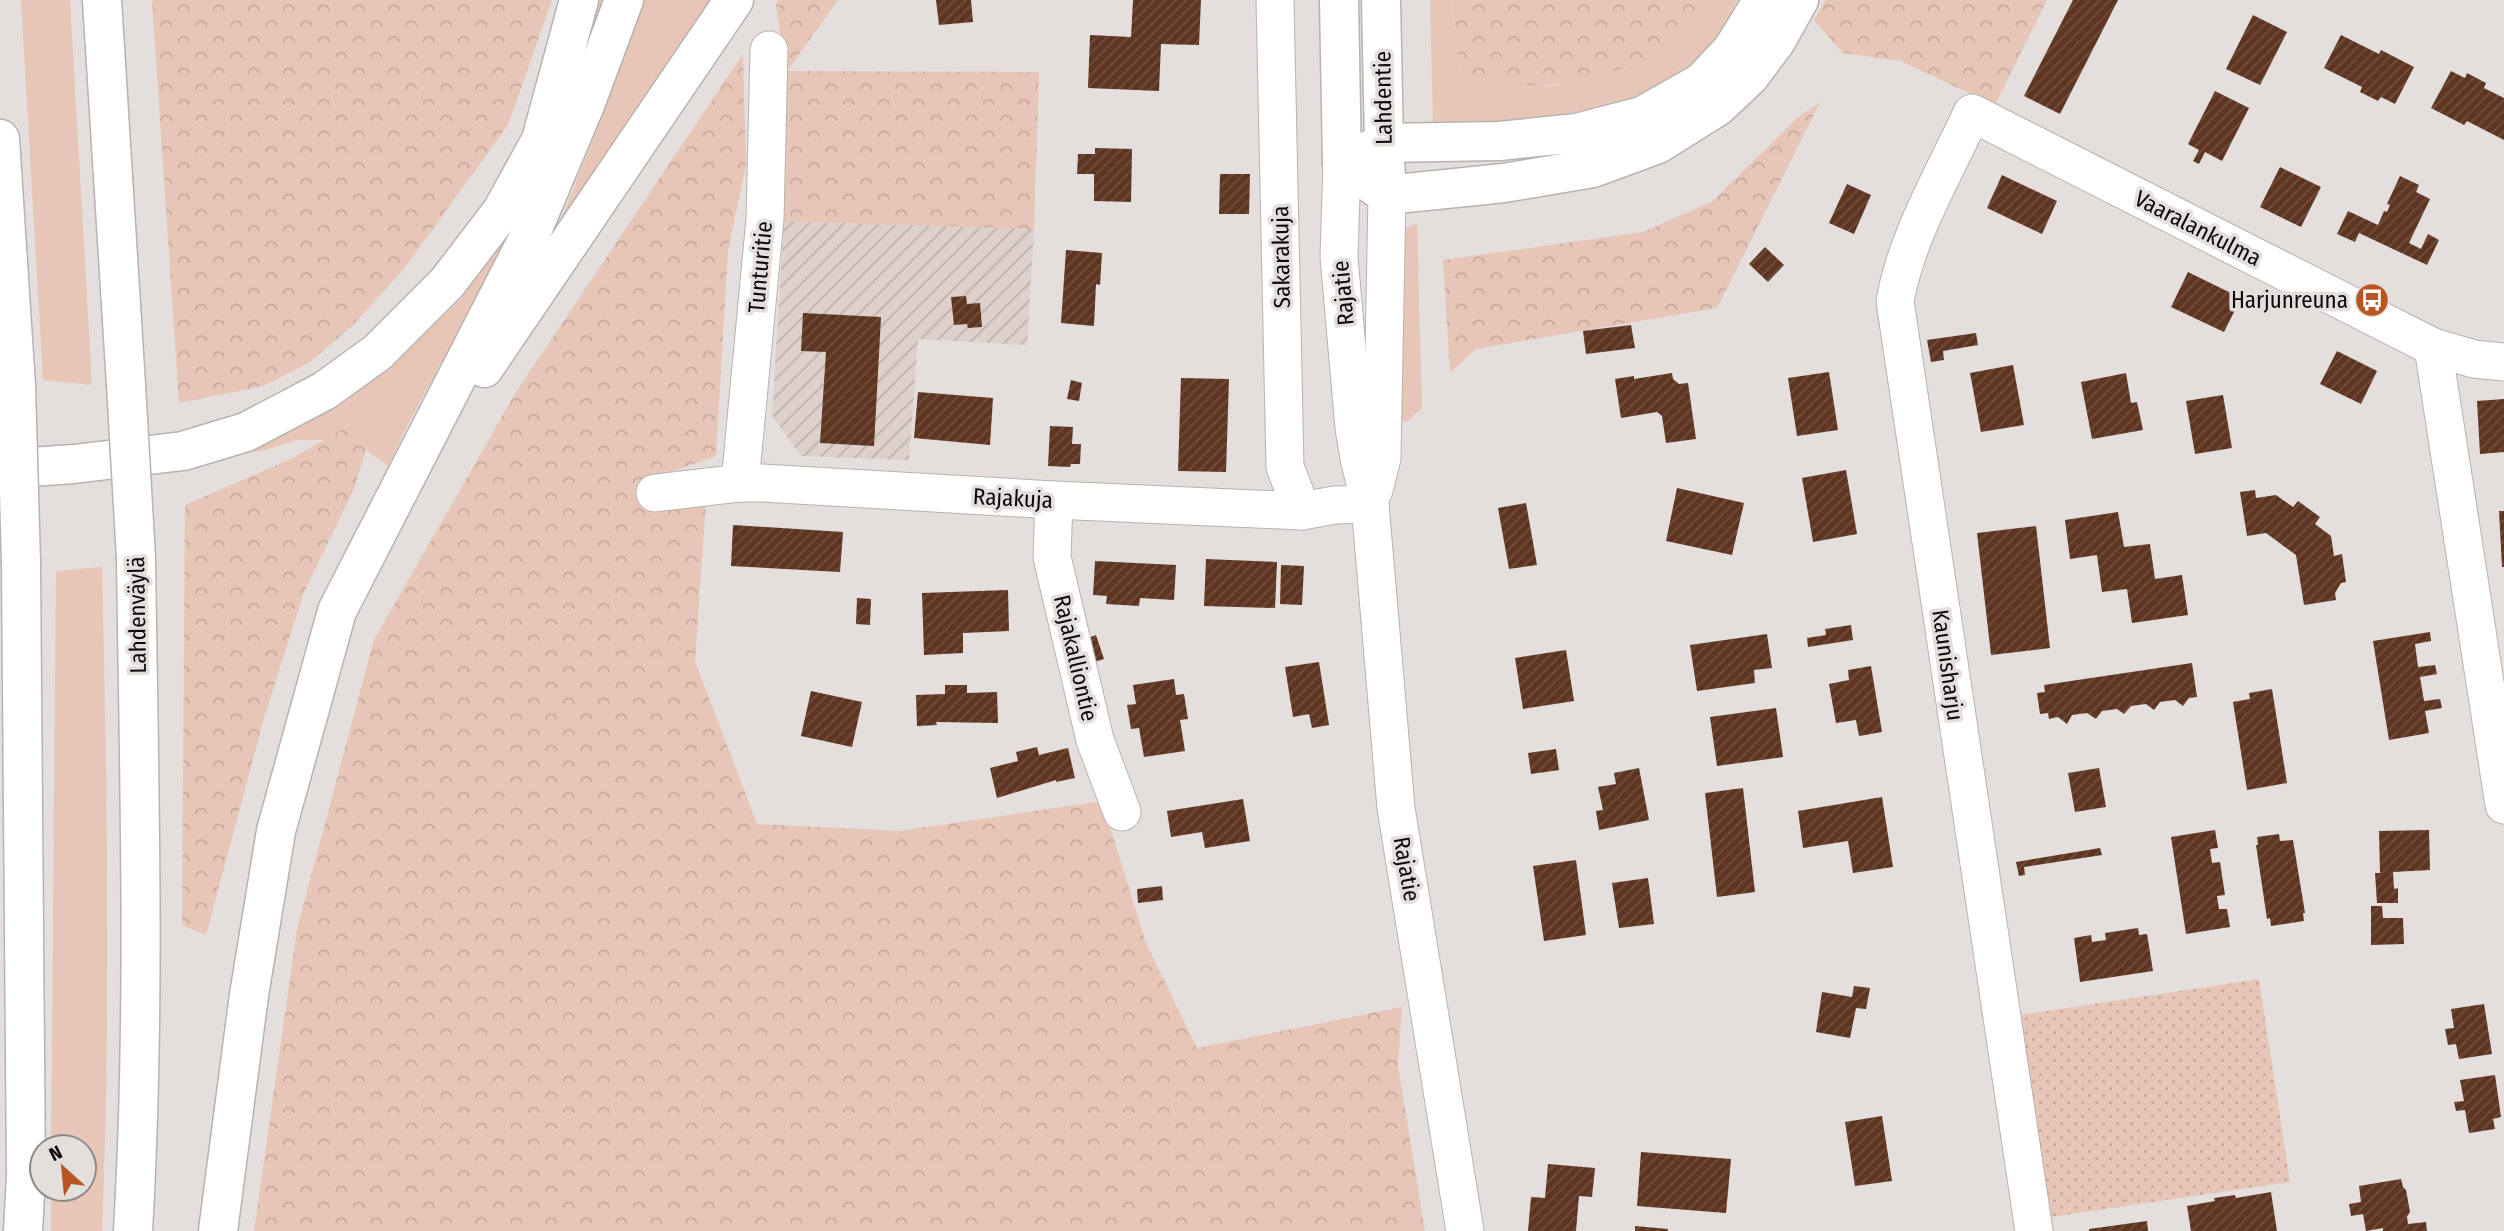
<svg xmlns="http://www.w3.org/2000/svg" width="2504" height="1231" font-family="'Fira Sans Condensed',sans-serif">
<defs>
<pattern id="industrial-furrows" width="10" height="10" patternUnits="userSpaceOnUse" patternTransform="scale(1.75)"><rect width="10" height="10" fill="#ded0ca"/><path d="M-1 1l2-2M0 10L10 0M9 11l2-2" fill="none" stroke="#bdb1ac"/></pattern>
<pattern id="forest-crowns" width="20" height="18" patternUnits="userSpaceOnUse" patternTransform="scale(1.75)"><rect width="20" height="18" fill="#e7c6b7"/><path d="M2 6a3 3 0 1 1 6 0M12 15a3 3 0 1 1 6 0" fill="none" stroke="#c5a99c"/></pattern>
<pattern id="park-dots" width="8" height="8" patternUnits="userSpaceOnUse" patternTransform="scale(1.75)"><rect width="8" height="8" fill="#e7c6b7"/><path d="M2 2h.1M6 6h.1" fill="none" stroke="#c5a99c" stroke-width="1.8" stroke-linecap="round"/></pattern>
<pattern id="building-hatch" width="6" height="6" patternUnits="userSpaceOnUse" patternTransform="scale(1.75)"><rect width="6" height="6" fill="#5e3521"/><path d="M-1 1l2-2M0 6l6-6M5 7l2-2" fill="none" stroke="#704f3f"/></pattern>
</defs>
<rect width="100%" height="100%" fill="#e4dedc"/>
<path fill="url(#industrial-furrows)" d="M784 221 1034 229 1027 345 918 339 909 460 801 456 772 416Z"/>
<g fill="#e7c6b7">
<path d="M21 0H70L92 385 43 380Z"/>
<path d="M595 0H605L511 236 409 422 388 466 366 450 354 422 323 440H298L258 452 247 451 391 364 462 298 501 240Z"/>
<path d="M642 0H712L566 218 563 215 603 115Z"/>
<path d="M1430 0H1451L1460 73 1495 83 1552 86 1593 76 1633 64 1712 0H1738C1731 12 1725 26 1716 37 1648 127 1535 119 1433 124Z"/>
<path d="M1417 223 1422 408 1407 421 1399 422 1405 228Z"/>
<path d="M102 567C107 789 111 1010 102 1231H51V1189H84V1147H51L56 571Z"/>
</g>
<g fill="url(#forest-crowns)">
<path d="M152 0H552L508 125 403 270 353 325 310 362 263 386 179 403Z"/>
<path d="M779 0H838L787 71 1039 72 1034 229 784 221 786 71 776 4Z"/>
<path d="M1451 0H1712C1666 65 1573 95 1496 83 1484 82 1472 76 1460 73Z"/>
<path d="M1826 0H2047L1995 105 1900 61 1843 53 1814 20Z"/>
<path d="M743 54 746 165 728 250 716 456 665 474 706 502 695 661 757 824 900 831 1102 801 1146 943 1197 1048 1402 1007 1398 1066 1425 1231H254L297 929 374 640 516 392Z"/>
<path d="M1820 102 1717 308 1476 349 1450 373 1443 260 1643 232 1713 201 1797 118Z"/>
<path d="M354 422 366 450 354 489 304 592 264 718 206 935 182 925 185 505 293 458Z"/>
</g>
<path fill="url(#park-dots)" d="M2259 979 2290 1182 2051 1217 2020 1015Z"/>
<g fill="url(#building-hatch)">
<path d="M936 0H971L973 22 939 25Z"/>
<path d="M1133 0H1201L1199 45 1161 44 1159 91 1088 88 1090 35 1131 37Z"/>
<path d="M2073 0H2118L2060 114 2024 96Z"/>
<path d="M2253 15 2287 32 2260 85 2226 69Z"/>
<path d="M2341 35 2379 54 2381 50 2414 67 2395 104 2381 97 2378 101 2360 92 2362 87 2324 68Z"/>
<path d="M2451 71 2465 78 2467 73 2486 83 2484 88 2504 98V140L2467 121 2464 125 2431 108Z"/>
<path d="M2215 91 2249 108 2222 161 2205 152 2199 164 2193 161 2199 150 2188 144Z"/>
<path d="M1095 148 1132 149 1131 202 1094 201V174H1077L1078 154H1095Z"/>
<path d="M2280 167 2321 187 2301 227 2260 207Z"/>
<path d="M1220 174H1250L1249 214H1219Z"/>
<path d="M2002 175 2057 201 2042 234 1987 208Z"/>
<path d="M2400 176 2419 185 2416 192 2430 199 2409 243 2421 249 2428 234 2439 240 2427 265 2359 233 2355 242 2337 234 2348 211 2378 225 2384 211 2387 212 2390 205 2387 204Z"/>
<path d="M1847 184 1871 195 1854 234 1829 223Z"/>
<path d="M1765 247 1784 265 1768 282 1749 264Z"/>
<path d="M1066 250 1102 253 1100 285 1096 284 1094 326 1061 323Z"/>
<path d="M2188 272 2241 298 2224 332 2171 307Z"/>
<path d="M966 296 967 304 980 303 982 327 968 328 967 324 954 325 951 297Z"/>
<path d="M803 313 881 317 874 446 820 443 826 352 801 351Z"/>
<path d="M1631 325 1635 348 1586 354 1583 331Z"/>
<path d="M1976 333 1978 345 1943 351 1944 360 1931 362 1927 340Z"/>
<path d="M2337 351 2377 371 2361 404 2320 384Z"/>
<path d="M2013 365 2024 425 1981 432 1970 373Z"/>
<path d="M1829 372 1838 430 1797 436 1788 378Z"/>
<path d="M1672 373 1673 379 1679 384 1688 383 1696 439 1666 443 1662 416 1657 412 1621 418 1615 379 1634 376V379Z"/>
<path d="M2126 373 2131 403 2137 402 2143 430 2092 439 2081 382Z"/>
<path d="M1181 378 1229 379 1226 472 1178 471Z"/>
<path d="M1071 380 1082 383 1079 401 1067 399Z"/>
<path d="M918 392 993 398 990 445 914 438Z"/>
<path d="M2223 395 2232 448 2195 454 2186 401Z"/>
<path d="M2504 399V452L2480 454 2477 401Z"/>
<path d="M1050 426 1073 427 1072 444H1081L1080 464H1071L1070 467 1048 466Z"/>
<path d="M1846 470 1857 534 1813 542 1802 478Z"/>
<path d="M1677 488 1744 503 1732 555 1666 541Z"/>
<path d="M2255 490 2256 498 2276 495 2293 507 2298 501 2320 517 2315 524 2331 536 2334 556 2342 554 2346 582 2341 583 2335 593 2336 600 2304 605 2296 555 2266 533 2247 536 2240 492Z"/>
<path d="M1526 503 1537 565 1509 569 1498 508Z"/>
<path d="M2499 511H2504V567H2502Z"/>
<path d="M2118 512 2124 547 2150 544 2155 579 2182 575 2188 615 2132 623 2127 589 2102 592 2097 555 2070 559 2065 520Z"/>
<path d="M733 525 843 532 840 572 731 566Z"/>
<path d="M2036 526 2050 648 1991 655 1977 533Z"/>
<path d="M1206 559 1277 562 1275 608 1204 606Z"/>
<path d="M1095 561 1176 565 1174 600 1140 598 1139 606 1106 604 1107 596 1093 595Z"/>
<path d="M1281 565 1304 566 1302 605 1280 604Z"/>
<path d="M1008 590 1009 631 963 633V653L924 655 922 593Z"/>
<path d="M857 598 871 599 870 625 856 624Z"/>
<path d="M1851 625 1853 640 1808 647 1807 638 1826 635 1825 629Z"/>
<path d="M2430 632 2431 641 2415 644 2418 667 2435 665 2437 674 2420 677 2424 701 2440 699 2442 708 2425 711 2429 733 2389 740 2373 641Z"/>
<path d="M1767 634 1772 668 1754 670 1755 683 1697 691 1690 645Z"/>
<path d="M1096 635 1104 659 1091 663 1083 640Z"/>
<path d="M1566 650 1574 701 1523 709 1515 658Z"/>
<path d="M1319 662 1329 725 1312 728 1309 714 1293 717 1285 667Z"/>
<path d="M2192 663 2197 697 2189 698 2183 706 2175 700 2160 702 2154 710 2146 704 2131 706 2124 714 2117 709 2102 711 2096 719 2087 713 2072 715 2067 724 2058 717 2049 719 2048 713 2040 714 2037 693 2045 692 2044 685Z"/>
<path d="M1871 666 1882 732 1859 736 1856 720 1836 723 1829 684 1849 680 1848 670Z"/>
<path d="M1174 679 1176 695 1184 694 1188 719 1180 720 1185 751 1144 757 1139 728 1131 729 1127 705 1136 704 1133 685Z"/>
<path d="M945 685H967V693L997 692 998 723 936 722 937 725 917 726 916 695 945 694Z"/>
<path d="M2272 689 2287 783 2247 790 2233 702 2250 699 2249 693Z"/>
<path d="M811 691 862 702 852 747 801 736Z"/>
<path d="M1776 708 1783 757 1717 766 1710 717Z"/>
<path d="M1037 747 1039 755 1068 748 1075 778 1056 782V780L997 798 990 768 1018 761 1016 752Z"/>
<path d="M1556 749 1559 770 1531 774 1528 753Z"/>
<path d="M1639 768 1649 820 1599 830 1596 811 1603 810 1598 787 1616 784 1614 773Z"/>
<path d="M2099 768 2106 807 2075 812 2068 773Z"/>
<path d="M1743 788 1755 892 1717 897 1705 793Z"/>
<path d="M1882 797 1893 867 1853 873 1848 841 1803 848 1798 811Z"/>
<path d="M1243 799 1250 841 1205 848 1202 832 1171 837 1167 811Z"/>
<path d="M2215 830 2218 848 2210 849 2212 863 2220 862 2225 895 2217 896 2219 909H2227L2230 927 2186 934 2171 837Z"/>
<path d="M2429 830 2430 870 2393 872 2394 889 2398 888V903H2377L2375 873H2380L2379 831Z"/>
<path d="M2279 834 2280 841 2293 840 2305 913H2303L2304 921 2271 926 2270 918 2267 919 2256 845H2258L2257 837Z"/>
<path d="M2100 848 2102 855 2024 867 2025 875 2019 876 2016 862Z"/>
<path d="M1576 860 1586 935 1544 941 1533 866Z"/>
<path d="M1648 878 1654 924 1619 928 1612 883Z"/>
<path d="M1162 886 1163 900 1138 903 1137 889Z"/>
<path d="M2371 906H2382L2383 918H2403L2404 944 2371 945Z"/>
<path d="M2138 928 2139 935 2147 934 2153 971 2080 982 2074 938 2091 935 2092 942 2106 940 2105 933Z"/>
<path d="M1854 986 1870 988 1866 1009 1856 1008 1850 1038 1816 1032 1822 992 1852 997Z"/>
<path d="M2484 1004 2492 1054 2459 1059 2456 1044 2448 1045 2445 1029 2454 1028 2451 1009Z"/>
<path d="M2495 1075 2501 1117 2493 1119 2495 1129 2469 1133 2465 1110 2456 1111 2454 1102 2464 1101 2460 1080Z"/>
<path d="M1882 1116 1892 1181 1855 1186 1845 1122Z"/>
<path d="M1641 1152 1731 1159 1726 1213 1637 1206Z"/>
<path d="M1548 1164 1595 1168 1592 1197 1579 1196 1576 1231H1528L1531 1197 1545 1198Z"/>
<path d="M2401 1179 2403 1187 2406 1190 2410 1212 2407 1217 2408 1224 2426 1222 2427 1231H2383V1228L2366 1231 2363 1214 2351 1216 2349 1204 2361 1202 2359 1186Z"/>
<path d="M2271 1192 2277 1231H2191L2187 1206 2215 1201 2214 1198 2235 1195 2236 1198Z"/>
<path d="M2147 1221 2148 1231H2089V1229Z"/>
<path d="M1635 1226 1668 1229V1231H1635Z"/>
</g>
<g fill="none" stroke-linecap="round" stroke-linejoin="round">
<g stroke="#b8b2b0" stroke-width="39">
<g id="minor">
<path d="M1275 0 1285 467 1302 511"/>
<path d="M1342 163 1339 257 1354 428 1359 458 1370 504 1396 808 1465 1231"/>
<path d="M2433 347 2504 805"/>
<path d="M740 483 765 219 769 50"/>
<path d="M1374 490 1382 458 1387 195"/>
<path d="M655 493 740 483H762L1054 500 1302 511 1335 505 1370 504"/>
<path d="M1054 500 1052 557 1095 740 1122 812"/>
<path d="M2034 1231 1895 301C1907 235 1944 174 1972 113L2433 347 2474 359 2504 362"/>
</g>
</g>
<g stroke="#b8b2b0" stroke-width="41">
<g id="major">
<path d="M1339 0 1342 163"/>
<path d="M1381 0 1384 143 1387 195"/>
</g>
</g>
<g stroke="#b8b2b0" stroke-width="41">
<g id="highway">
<path d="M102 0 126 385"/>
<path d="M1763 0 1732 50 1702 82 1642 116 1577 133 1499 141 1384 143 1342 163 1387 195 1504 183 1593 168 1658 144 1717 107 1749 77 1776 41 1799 0"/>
<path d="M0 139 16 386"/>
<path d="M484 368 734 0"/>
<path d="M0 469 74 464 183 451 246 432 324 391 378 352 447 283 502 211 541 140 579 0"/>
<path d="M21 563 26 1176 23 1231"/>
<path d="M133 1231C146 1007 139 782 136 558"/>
<path d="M218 1231 249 995 276 831 337 611 532 231 585 105 624 0"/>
</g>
</g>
<use href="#minor" stroke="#fff" stroke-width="37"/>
<use href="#major" stroke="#fff" stroke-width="38"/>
<use href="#highway" stroke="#fff" stroke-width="38"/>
<g stroke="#b8b2b0" stroke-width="41" stroke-linecap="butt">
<g id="highway-bridge">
<path d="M126 385 136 558"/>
<path d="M16 386 21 563"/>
</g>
</g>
<use href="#highway-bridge" stroke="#fff" stroke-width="38"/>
</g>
<defs>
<g id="bus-disc" transform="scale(1.75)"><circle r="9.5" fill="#b95520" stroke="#e4dedc"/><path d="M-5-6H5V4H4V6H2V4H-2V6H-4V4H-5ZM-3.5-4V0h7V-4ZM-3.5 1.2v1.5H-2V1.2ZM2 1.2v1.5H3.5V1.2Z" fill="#fff"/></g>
</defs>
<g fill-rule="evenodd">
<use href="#bus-disc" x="2372" y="300"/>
</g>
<g text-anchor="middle" stroke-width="7" stroke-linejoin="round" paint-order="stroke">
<g font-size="23" fill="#0d0b0a" stroke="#e4dedc">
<text transform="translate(1383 98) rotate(-91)" y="8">Lahdentie</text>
<text transform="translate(2198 228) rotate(27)" y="8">Vaaralankulma</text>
<text transform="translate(1281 257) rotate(-91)" y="8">Sakarakuja</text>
<text transform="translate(760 267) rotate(-85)" y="8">Tunturitie</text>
<text transform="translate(1343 293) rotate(-95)" y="8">Rajatie</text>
<text transform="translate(1013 498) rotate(3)" y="8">Rajakuja</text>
<text transform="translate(137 615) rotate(-91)" y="8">Lahdenväylä</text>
<text transform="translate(1076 658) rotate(77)" y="8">Rajakalliontie</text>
<text transform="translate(1948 665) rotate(82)" y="8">Kaunisharju</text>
<text transform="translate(1407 869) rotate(80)" y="8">Rajatie</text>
</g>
<g font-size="23" fill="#0d0b0a" stroke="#e4dedc" text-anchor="end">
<text x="2348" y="308">Harjunreuna</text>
</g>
</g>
<g transform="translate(63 1168) rotate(333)"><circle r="33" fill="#e4dedc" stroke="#8e8a88" stroke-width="2"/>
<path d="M0-5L12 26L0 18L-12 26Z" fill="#b95520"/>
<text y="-10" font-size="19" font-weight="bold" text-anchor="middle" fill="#0d0b0a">N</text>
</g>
</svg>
